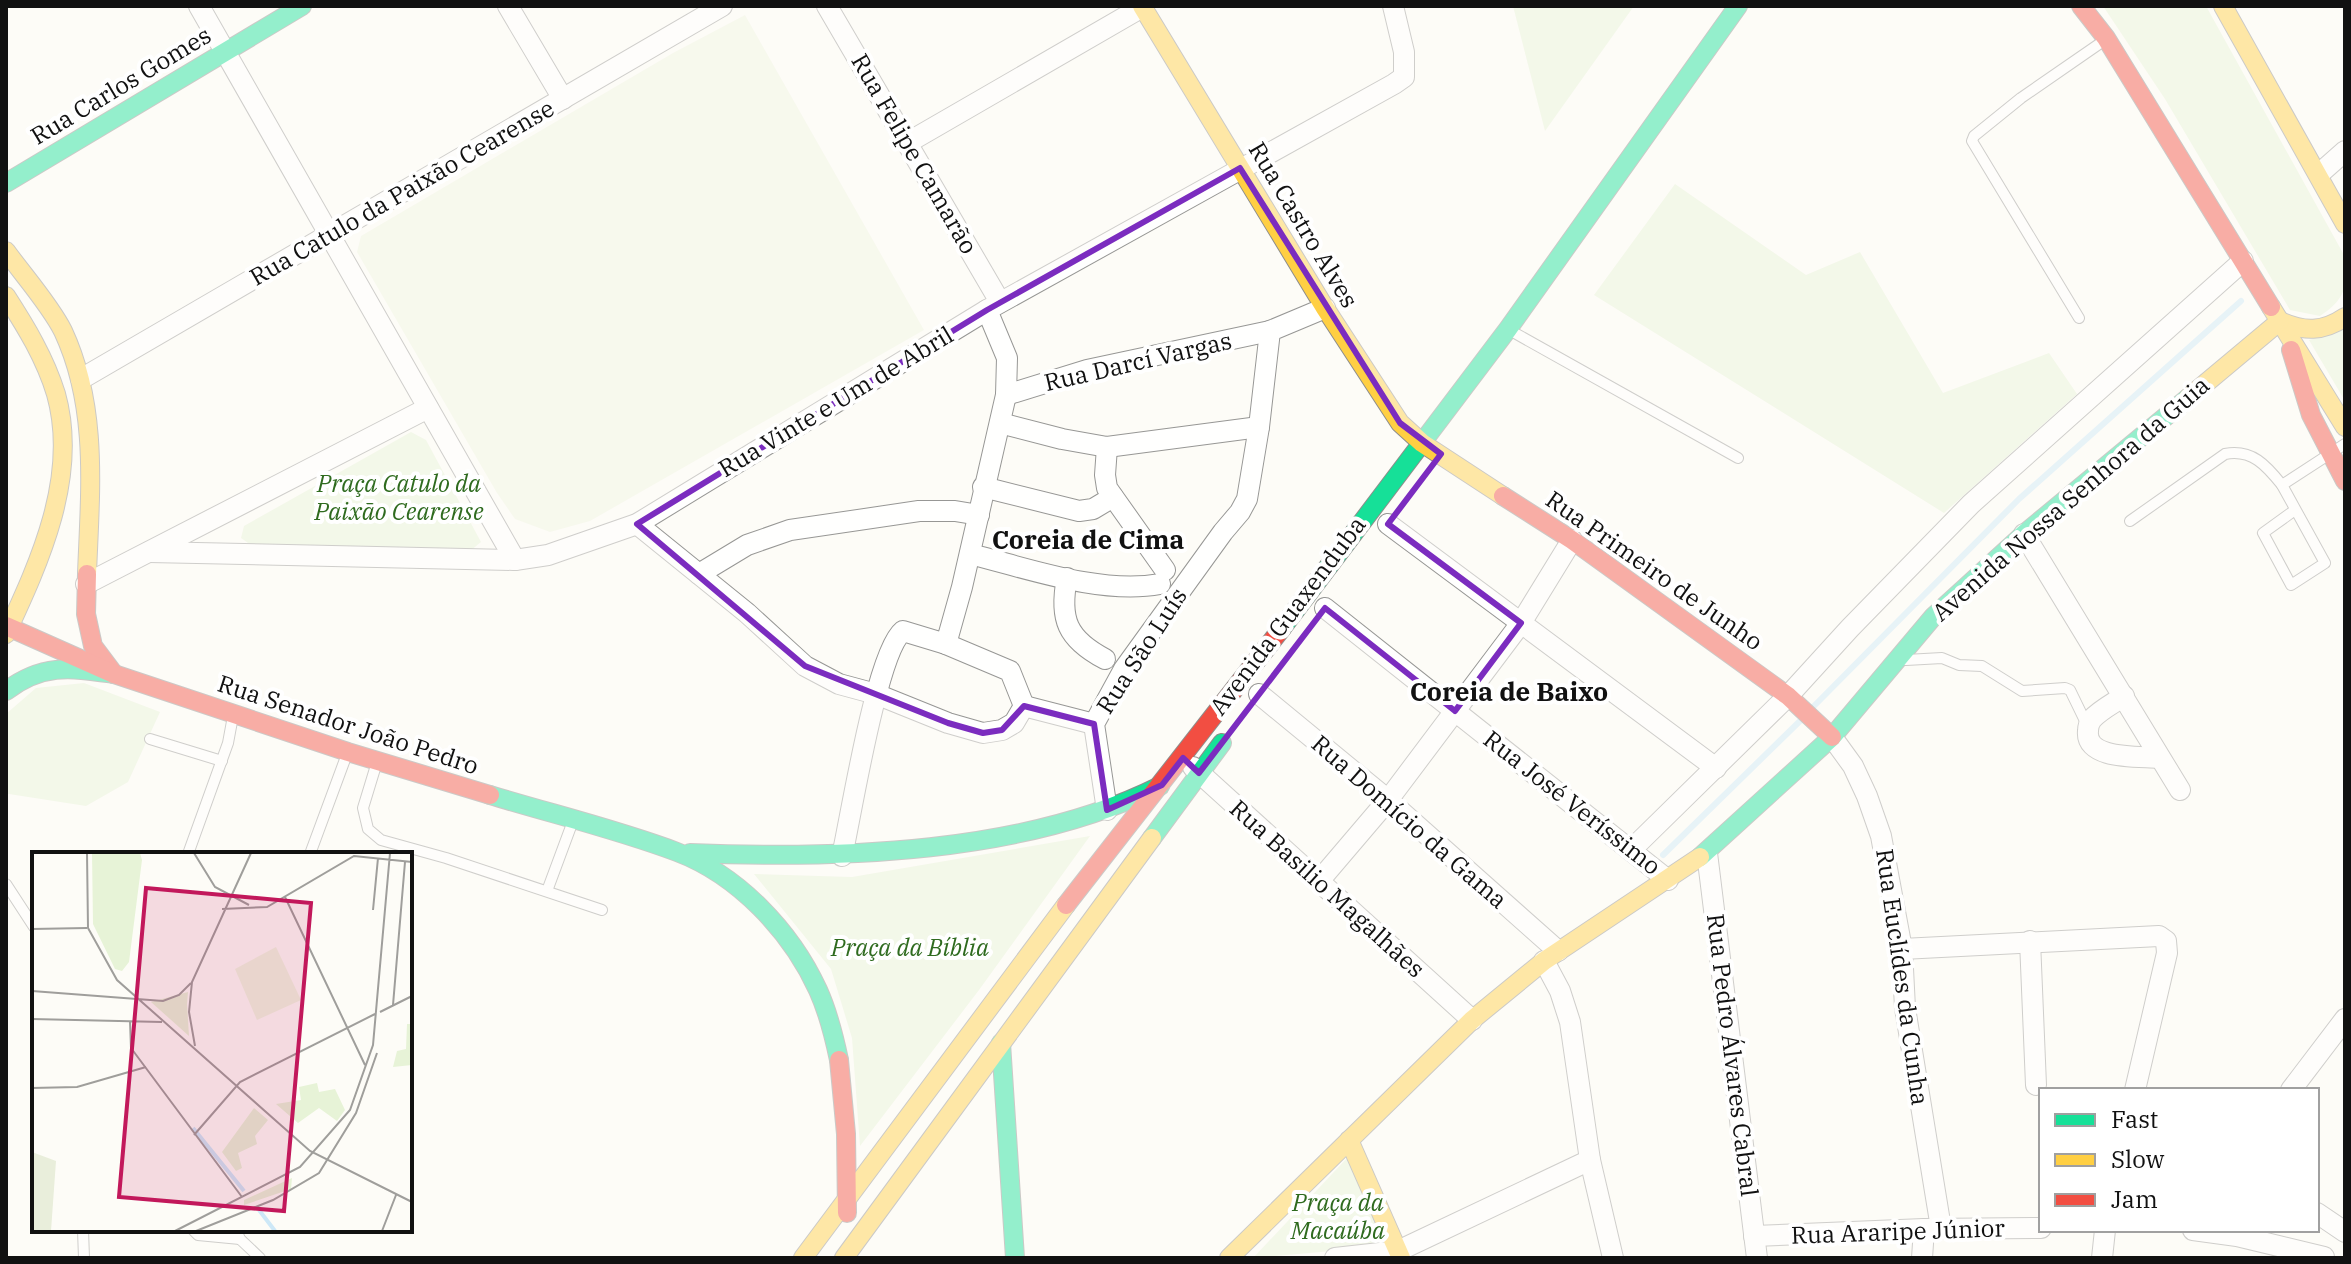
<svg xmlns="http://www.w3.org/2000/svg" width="2351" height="1264" font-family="'IBM Plex Serif',serif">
<rect width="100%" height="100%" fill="#fdfcf7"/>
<g fill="#e7f3d7">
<path d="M1513 6H1634L1545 131Z"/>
<path d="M2103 6H2206L2344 255C2348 286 2346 299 2320 316L2290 310 2165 99Z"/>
<path d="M1675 184 1806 275 1860 252 1943 393 2049 353 2077 394 1944 513 1594 295Z"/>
<path d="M2345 329V401L2309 340Z"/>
<path d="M411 432 426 440 481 542 470 551 251 545 241 538 244 526Z"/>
<path d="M84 683 160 712 128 782 86 806 9 794 6 795V714L36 688Z"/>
<path d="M1090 836 979 990 860 1146 852 1038 831 969 754 874 852 877Z"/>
<path d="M1348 1157 1388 1246 1253 1258Z"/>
</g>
<path fill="#f0f6e1" d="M745 15 924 330 590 521 550 532 515 519 497 493 357 252 361 236 673 53Z"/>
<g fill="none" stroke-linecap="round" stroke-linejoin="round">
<g stroke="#cde8f7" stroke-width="6">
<path d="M1814 706 2019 499 2241 301"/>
<path d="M1663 855 1801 720"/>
</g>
<g stroke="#979795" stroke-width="12">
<g id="lane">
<path d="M2079 318 1972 141 1974 136 2021 98 2102 42"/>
<path d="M1513 332 1738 458"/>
<path d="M2282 485 2325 563 2291 585 2263 533 2295 510"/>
<path d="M2130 521 2225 454C2252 449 2266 465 2282 485L2345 444"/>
<path d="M1906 660 1942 658 1959 665 1982 666 2022 691 2065 688 2070 690 2087 725"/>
<path d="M150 739 222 761"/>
<path d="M377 762 363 808 368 829 381 840 446 858 602 910"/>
<path d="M188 854 228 743 233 716"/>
<path d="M310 854 347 754"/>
<path d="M6 884 34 927"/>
<path d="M547 891 573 821"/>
<path d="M83 1230 84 1258"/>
<path d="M193 1230 198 1235 240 1239"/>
<path d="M236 1230 240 1239 260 1258"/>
</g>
</g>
<g stroke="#979795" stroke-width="22">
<g id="street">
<path d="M199 6 515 560"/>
<path d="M508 6 563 99"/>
<path d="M827 6 1000 302"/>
<path d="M907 143 1144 6"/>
<path d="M2319 174 2345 151"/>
<path d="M81 379 722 6"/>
<path d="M1006 395 1087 370 1270 331"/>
<path d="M1000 423 1062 439 1107 447 1259 427"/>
<path d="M1107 447 1105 475 1107 488 1165 570"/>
<path d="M983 487 1079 511 1093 509 1113 497"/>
<path d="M637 524 747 613 805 666 839 684 876 694 948 723 983 733 1002 730 1014 723 1024 706 1094 724"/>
<path d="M1388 524 1716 768"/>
<path d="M2024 534 2180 790"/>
<path d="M149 552 515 560 548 555 637 524 987 310 1394 84 1404 77V52L1393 6"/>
<path d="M970 554C1027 568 1101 595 1160 584"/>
<path d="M699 574 747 545 790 530 919 511H955L979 515"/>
<path d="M1067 578C1059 619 1067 639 1105 659"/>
<path d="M86 584 428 408"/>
<path d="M1325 608 1668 880"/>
<path d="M946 644 962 587 1006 395 1007 358 987 310"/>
<path d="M1259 694 1388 800 1558 951"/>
<path d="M2124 696C2114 703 2100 710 2092 719 2089 723 2088 726 2088 731 2085 760 2139 756 2159 758"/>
<path d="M1832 737 1853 766 1867 796 1881 836 1902 949 1905 1008 1941 1228"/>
<path d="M1193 767 1472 1020"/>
<path d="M1107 810 1094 724 1124 669 1223 532 1240 512 1247 499 1259 427 1270 331 1325 308"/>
<path d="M1631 850 1788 696 1850 628 1971 504 2243 261"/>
<path d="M1707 853 1757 1258"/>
<path d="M842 856C851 816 877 651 903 631L946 644 1010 671 1024 706"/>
<path d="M1319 881 1388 800 1521 623 1572 540"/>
<path d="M2030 941 2036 1085"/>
<path d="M1902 949 2159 936 2166 941 2167 953 2135 1090"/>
<path d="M1544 961 1560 991 1570 1022 1590 1160 1613 1258"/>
<path d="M2291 1090 2345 1019"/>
<path d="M2317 1213 2345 1232"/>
<path d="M2193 1230 2237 1236 2324 1257"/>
<path d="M1754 1236 1924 1229 2041 1228"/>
<path d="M1335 1258 1398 1251 1590 1160"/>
<path d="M1922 1258 1924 1229"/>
<path d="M2102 1258 2105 1230"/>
</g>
</g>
<g stroke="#8e8d8b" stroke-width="20">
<g id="fast">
<path d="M6 183 302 6"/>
<path d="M1282 628 1508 329 1738 6"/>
<path d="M6 691C43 663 71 668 114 674"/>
<path d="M490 795C552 814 616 829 677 852 738 875 791 931 818 990 828 1012 834 1036 839 1060"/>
<path d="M1152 838 1222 743"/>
<path d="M690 853C840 859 1024 854 1160 786"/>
<path d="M1700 857 1832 737 1933 617 2024 534 2188 398"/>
<path d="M1001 1043 1015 1258"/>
</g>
</g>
<g stroke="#8e8d8b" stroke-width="20">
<g id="slow">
<path d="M1142 6 1325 308 1400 423 1422 443 1503 496"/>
<path d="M2223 6 2345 224"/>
<path d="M6 251C24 276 50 305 63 331 99 408 90 492 87 574"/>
<path d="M6 296C26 327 45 358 56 394 79 476 40 561 6 634"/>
<path d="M2271 307 2345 427"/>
<path d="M2280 321C2304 332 2323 332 2345 317"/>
<path d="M2188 398 2280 321"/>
<path d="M1349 1140 1401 1258"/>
<path d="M803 1258 1066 905"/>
<path d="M844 1258 1152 838"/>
<path d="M1229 1258 1472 1020 1544 961 1700 857"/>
</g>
</g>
<g stroke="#8e8d8b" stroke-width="20">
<g id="jam">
<path d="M2081 6 2106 38 2271 307"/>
<path d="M2291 350 2311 415 2345 481"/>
<path d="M1503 496 1572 540 1788 696 1832 737"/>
<path d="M87 574 86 614 93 646 114 674"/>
<path d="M6 626 114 674 348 752 490 795"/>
<path d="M1066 905 1282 628"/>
<path d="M839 1060 846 1134 847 1213"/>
</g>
</g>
<use href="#lane" stroke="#fffffe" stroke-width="10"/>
<use href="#street" stroke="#fffffe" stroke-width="20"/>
<use href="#fast" stroke="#16e098" stroke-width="18"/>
<use href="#slow" stroke="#ffcf43" stroke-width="18"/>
<use href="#jam" stroke="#f24e42" stroke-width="18"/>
</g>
<path d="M0 0H2351V1264H0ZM1240 168 1400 423 1441 454 1388 524 1521 623 1455 711 1325 608 1199 773 1183 758 1162 785 1107 810 1094 724 1024 706 1002 730 983 733 948 723 805 666 637 524 987 310Z" fill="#fdfcf7" fill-opacity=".55" fill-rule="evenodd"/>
<path fill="none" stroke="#7b2cbf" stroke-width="6" stroke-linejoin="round" d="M1240 168 1400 423 1441 454 1388 524 1521 623 1455 711 1325 608 1199 773 1183 758 1162 785 1107 810 1094 724 1024 706 1002 730 983 733 948 723 805 666 637 524 987 310Z"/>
<g text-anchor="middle" stroke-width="8" stroke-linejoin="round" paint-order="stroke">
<g font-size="24" fill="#111" stroke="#fff">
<text transform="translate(121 86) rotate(-31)" y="8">Rua Carlos Gomes</text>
<text transform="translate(914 154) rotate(60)" y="8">Rua Felipe Camarão</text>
<text transform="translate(402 193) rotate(-30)" y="8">Rua Catulo da Paixão Cearense</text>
<text transform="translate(1303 225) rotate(59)" y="8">Rua Castro Alves</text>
<text transform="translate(1138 362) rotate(-13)" y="8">Rua Darcí Vargas</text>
<text transform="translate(836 402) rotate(-31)" y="8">Rua Vinte e Um de Abril</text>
<text transform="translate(2071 499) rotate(-41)" y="8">Avenida Nossa Senhora da Guia</text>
<text transform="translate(1654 571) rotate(35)" y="8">Rua Primeiro de Junho</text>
<text transform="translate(1288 616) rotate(-53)" y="8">Avenida Guaxenduba</text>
<text transform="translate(1142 651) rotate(-57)" y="8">Rua São Luís</text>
<text transform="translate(348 725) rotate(18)" y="8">Rua Senador João Pedro</text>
<text transform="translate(1572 803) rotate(38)" y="8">Rua José Veríssimo</text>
<text transform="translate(1409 822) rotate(41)" y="8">Rua Domício da Gama</text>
<text transform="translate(1327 889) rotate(42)" y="8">Rua Basilio Magalhães</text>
<text transform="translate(1902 977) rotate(82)" y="8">Rua Euclídes da Cunha</text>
<text transform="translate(1732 1055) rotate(83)" y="8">Rua Pedro Álvares Cabral</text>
<text transform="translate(1898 1232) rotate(-2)" y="8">Rua Araripe Júnior</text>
</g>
<g font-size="24" font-style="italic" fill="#2f6b1f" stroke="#fff">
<text x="399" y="492">Praça Catulo da<tspan x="399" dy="28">Paixão Cearense</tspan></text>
<text x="910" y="956">Praça da Bíblia</text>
<text x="1338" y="1211">Praça da<tspan x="1338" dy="28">Macaúba</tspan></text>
</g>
<g font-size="26" font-weight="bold" fill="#111" stroke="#fff">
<text x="1088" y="549">Coreia de Cima</text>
<text x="1509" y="701">Coreia de Baixo</text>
</g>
</g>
<g transform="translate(32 852)">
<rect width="380" height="380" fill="#fdfcf7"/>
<path d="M60 1H108L110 8 97 110 90 119 83 117 61 72ZM156 140 155 152 157 184 119 150ZM375 172H380V213L361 215 365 199 374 197ZM285 231 287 240 303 237 313 258 305 269 287 256 266 271 244 252 269 248 267 235ZM222 256 236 268 223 284 225 292 206 301 210 316 204 319 190 300ZM260 326 259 337 212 353V348Z" fill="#e7f3d7"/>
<path d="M0 300 24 309 19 379H0Z" fill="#e9eedb"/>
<path d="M244 95 269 148 225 168 203 117Z" fill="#f0f6e1"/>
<path fill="none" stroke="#cde8f7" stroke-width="4" d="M161 276 212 339M227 358 243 379"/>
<path fill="none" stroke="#9f9e9b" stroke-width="2" d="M55 1 56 76 85 128 278 299 380 350M162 1 183 35 217 53M253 45 333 213M190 57 235 55 322 4 380 10M341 58 346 6M0 77 55 76M0 139 131 149 147 143 159 131M361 153 373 10M348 160 380 144M0 167 130 170M98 169 99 196 210 345M163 194 157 160 160 130 219 1M0 236 45 235 114 215M162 283 208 230 343 162M143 379 268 315 318 258 341 193 358 1M164 379 241 348 287 321 324 261 345 201M350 379 364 343"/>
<path fill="#c2185b" fill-opacity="0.15" stroke="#c2185b" stroke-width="4" d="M114 36 279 51 252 359 87 345Z"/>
<rect width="380" height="380" fill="none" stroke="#111" stroke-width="4"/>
</g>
<rect width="2351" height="1264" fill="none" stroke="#111111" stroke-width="16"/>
<rect x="2039" y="1088" width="280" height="144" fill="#ffffff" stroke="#a0a0a0" stroke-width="2"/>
<rect x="2055" y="1114" width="40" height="12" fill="#16e098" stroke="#a0a0a0" stroke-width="2"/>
<text x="2111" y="1128" font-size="24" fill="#111111">Fast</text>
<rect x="2055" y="1154" width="40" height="12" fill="#ffcf43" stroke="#a0a0a0" stroke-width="2"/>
<text x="2111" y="1168" font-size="24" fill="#111111">Slow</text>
<rect x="2055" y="1194" width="40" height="12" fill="#f24e42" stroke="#a0a0a0" stroke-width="2"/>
<text x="2111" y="1208" font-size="24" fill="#111111">Jam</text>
</svg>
